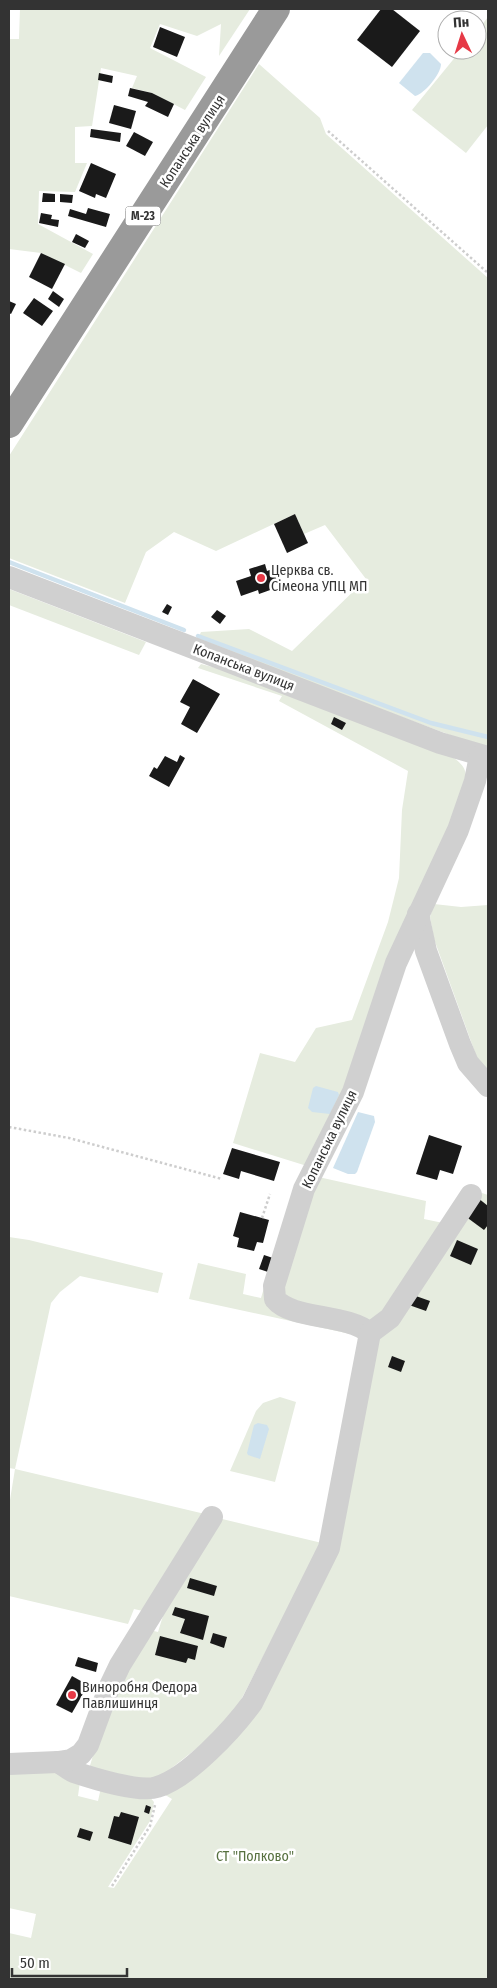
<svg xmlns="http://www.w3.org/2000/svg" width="497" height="1988" font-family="'Fira Sans Condensed',sans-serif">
<rect width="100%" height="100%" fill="#fff"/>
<g fill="#e6ecdf">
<path d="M20 9H250L219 56 221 24 197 36 160 24 150 48 206 77 185 110 152 93 132 88 137 76 101 68 92 126 75 127V163H87L75 192 39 191 38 224 93 254 81 273 41 253 9 249V39H19Z"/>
<path d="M488 17V125L466 153 412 110 461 50H477V31Z"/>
<path d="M259 64 320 118 326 134 488 278V749L197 641 201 632 249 629 292 651 366 579 325 525 304 534 295 514 216 551 174 532 146 552 125 603 9 558V456Z"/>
<path d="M9 589 146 642 139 655 9 605Z"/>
<path d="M201 664 231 672 451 756C464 765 468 770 465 786L353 1075 307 1166 233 1143 260 1053 295 1062 316 1028 352 1020 388 922 399 878 402 810 408 771 279 701 282 696 198 668Z"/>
<path d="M434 904 461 907 488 905V1076L481 1069 434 939 430 917Z"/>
<path d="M314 1176 426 1201 424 1219 448 1224 385 1311 370 1322 290 1305 279 1290Z"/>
<path d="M482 1193 488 1195V1979H9V1933L31 1938 36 1914 9 1908V1772L49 1770 80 1781 78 1796 98 1801 102 1783 148 1795 154 1802 150 1821 108 1887 114 1888 172 1799 162 1793 207 1761 332 1555 372 1338Z"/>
<path d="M9 1237 29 1240 163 1273 158 1293 80 1276 60 1292 51 1303 15 1469 205 1514 143 1611 134 1609 128 1624 9 1596V1506L15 1469 9 1468Z"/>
<path d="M198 1263 246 1274 243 1294 261 1298 266 1281 270 1296 277 1308 352 1327 358 1329 365 1336 329 1513 359 1338 355 1335 189 1299Z"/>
<path d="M280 1397 296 1402 275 1482 230 1471 256 1411 263 1403Z"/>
<path d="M218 1518 322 1543 229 1723 155 1781 89 1769 104 1718 150 1630 158 1632 166 1606Z"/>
</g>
<g fill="#cfe2ee">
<path d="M423 53H430L441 64C441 74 424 94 415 96L399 83Z"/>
<path d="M316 1086 338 1092 339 1095 330 1114 312 1112 308 1108 313 1088Z"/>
<path d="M358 1112 374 1116 375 1122 357 1172 355 1174H348L333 1168Z"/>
<path d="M258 1423 267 1425 269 1429 260 1459 248 1455 247 1453 254 1425Z"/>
</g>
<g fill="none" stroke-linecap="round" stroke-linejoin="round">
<g stroke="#cfe2ee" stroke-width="4.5">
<path d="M9 562 184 630"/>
<path d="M198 636 431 723 488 737"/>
</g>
</g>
<g fill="#1a1a1a">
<path d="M381 9H392L420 31 392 67 357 40Z"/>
<path d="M160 27 185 37 177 57 153 47Z"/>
<path d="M99 73 113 76 112 83 98 80Z"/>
<path d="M130 88 152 93 174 104 168 117 145 106 148 102 128 96Z"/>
<path d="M114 105 136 111 131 129 109 123Z"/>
<path d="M91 129 121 133 120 142 90 137Z"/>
<path d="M134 132 153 142 145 156 126 146Z"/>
<path d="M91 163 116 174 106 198 96 194 95 198 79 191Z"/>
<path d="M43 193 55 194V202H42Z"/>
<path d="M60 194 73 195 72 203 60 202Z"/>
<path d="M88 208 110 214 106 227 68 216 70 209 86 214Z"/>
<path d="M41 213 52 215 51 219 59 220 58 227 39 223Z"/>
<path d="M76 234 89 241 85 248 72 242Z"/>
<path d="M41 253 65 264 52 289 29 277Z"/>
<path d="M53 291 64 299 59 307 48 299Z"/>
<path d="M34 298 53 311 42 326 23 313Z"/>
<path d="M9 301 16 304 11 314 9 313Z"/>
<path d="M295 514 308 543 287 553 274 524Z"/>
<path d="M265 564 267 571 275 568 280 582 272 585 273 589 259 594 258 590 241 596 236 581 251 576 249 569Z"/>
<path d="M167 604 172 607 168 615 162 612Z"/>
<path d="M217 610 226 616 220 624 211 617Z"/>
<path d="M193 679 220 694 197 733 181 724 190 707 180 702Z"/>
<path d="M334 717 346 723 342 730 331 724Z"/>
<path d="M180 755 185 758 169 787 149 776 154 767 157 769 165 756 177 762Z"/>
<path d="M429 1135 462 1146 453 1174 440 1170 437 1180 416 1174Z"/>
<path d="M232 1148 280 1162 274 1181 241 1171 239 1179 223 1174Z"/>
<path d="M478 1198 488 1206V1225L484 1230 465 1216Z"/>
<path d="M240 1212 269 1220 263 1243 257 1242 254 1251 237 1247 239 1238 233 1236Z"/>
<path d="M457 1240 478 1249 471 1265 450 1256Z"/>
<path d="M264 1255 273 1258 268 1272 259 1269Z"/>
<path d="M413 1295 430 1301 426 1311 409 1305Z"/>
<path d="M392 1356 405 1361 401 1372 388 1367Z"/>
<path d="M190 1578 217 1586 214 1596 187 1588Z"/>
<path d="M175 1607 209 1616 203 1640 180 1633 185 1619 172 1615Z"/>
<path d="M213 1633 227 1637 224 1648 210 1643Z"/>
<path d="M160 1636 198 1646 195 1660 188 1658 186 1663 155 1655Z"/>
<path d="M78 1657 98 1663 96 1672 75 1666Z"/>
<path d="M72 1676 88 1685 72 1713 56 1705Z"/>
<path d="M146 1805 151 1807 149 1814 144 1812Z"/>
<path d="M121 1812 139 1817 131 1845 108 1838 114 1816 119 1817Z"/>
<path d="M80 1828 93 1832 90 1841 77 1837Z"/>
</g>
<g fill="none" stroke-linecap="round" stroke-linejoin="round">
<g stroke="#cdcdcd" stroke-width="2.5" stroke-dasharray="2.5 2.5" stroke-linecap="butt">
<path d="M328 131 488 273"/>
<path d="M9 1127 69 1138 222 1179"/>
<path d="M262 1218 270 1194"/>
<path d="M112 1886 150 1826 155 1805"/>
</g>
<g stroke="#d0d0d0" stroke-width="22">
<path d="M9 577 440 743 488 757"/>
<path d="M418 914 426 951 460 1044 468 1063 488 1086"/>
<path d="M370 1333C346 1313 292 1320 275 1299L274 1286 304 1189 353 1092 396 963 458 830 475 781 480 756"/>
<path d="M58 1762C63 1765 69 1770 74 1772 92 1778 140 1793 157 1787 188 1778 233 1729 252 1703L329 1548 370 1333 390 1318 471 1195"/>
<path d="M9 1764 58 1762 71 1760 81 1754 88 1745 109 1688 120 1665 212 1517"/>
</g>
<path stroke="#9a9a9a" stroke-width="28" d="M9 424 276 9"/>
</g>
<g fill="#e63946" stroke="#fff" stroke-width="2">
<circle cx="261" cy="578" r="5"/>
<circle cx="72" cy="1695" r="5"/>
</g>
<g text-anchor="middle" stroke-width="5" stroke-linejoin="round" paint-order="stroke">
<rect fill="#fff" stroke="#707070" stroke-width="1" x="125.5" y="206.5" width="35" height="19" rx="4"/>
<g font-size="12" font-weight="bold" fill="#333">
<text x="143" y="220">М-23</text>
</g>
<g font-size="14" fill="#333" stroke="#fff">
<text transform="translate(192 141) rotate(-57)" y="5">Копанська вулиця</text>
<text transform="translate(244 667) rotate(21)" y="5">Копанська вулиця</text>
<text transform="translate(329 1139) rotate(-64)" y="5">Копанська вулиця</text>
</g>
<g font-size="14" fill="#333" stroke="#fff" text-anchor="start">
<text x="271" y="575">Церква св.<tspan x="271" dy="16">Сімеона УПЦ МП</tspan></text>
<text x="82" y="1692">Виноробня Федора<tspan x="82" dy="16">Павлишинця</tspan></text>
</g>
<g font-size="14" fill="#56703f" stroke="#fff">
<text x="255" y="1861">СТ "Полково"</text>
</g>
</g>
<rect width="497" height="1988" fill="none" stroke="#333333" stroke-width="20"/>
<g transform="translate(462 35) rotate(356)"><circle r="24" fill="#ffffff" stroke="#adadad"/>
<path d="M0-4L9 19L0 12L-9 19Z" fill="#e63946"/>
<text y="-8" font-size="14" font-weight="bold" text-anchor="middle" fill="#333333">Пн</text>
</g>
<path d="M12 1968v8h115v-8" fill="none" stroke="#333333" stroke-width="2.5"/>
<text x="20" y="1968" font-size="15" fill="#333333" stroke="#ffffff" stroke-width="4" paint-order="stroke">50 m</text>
</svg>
